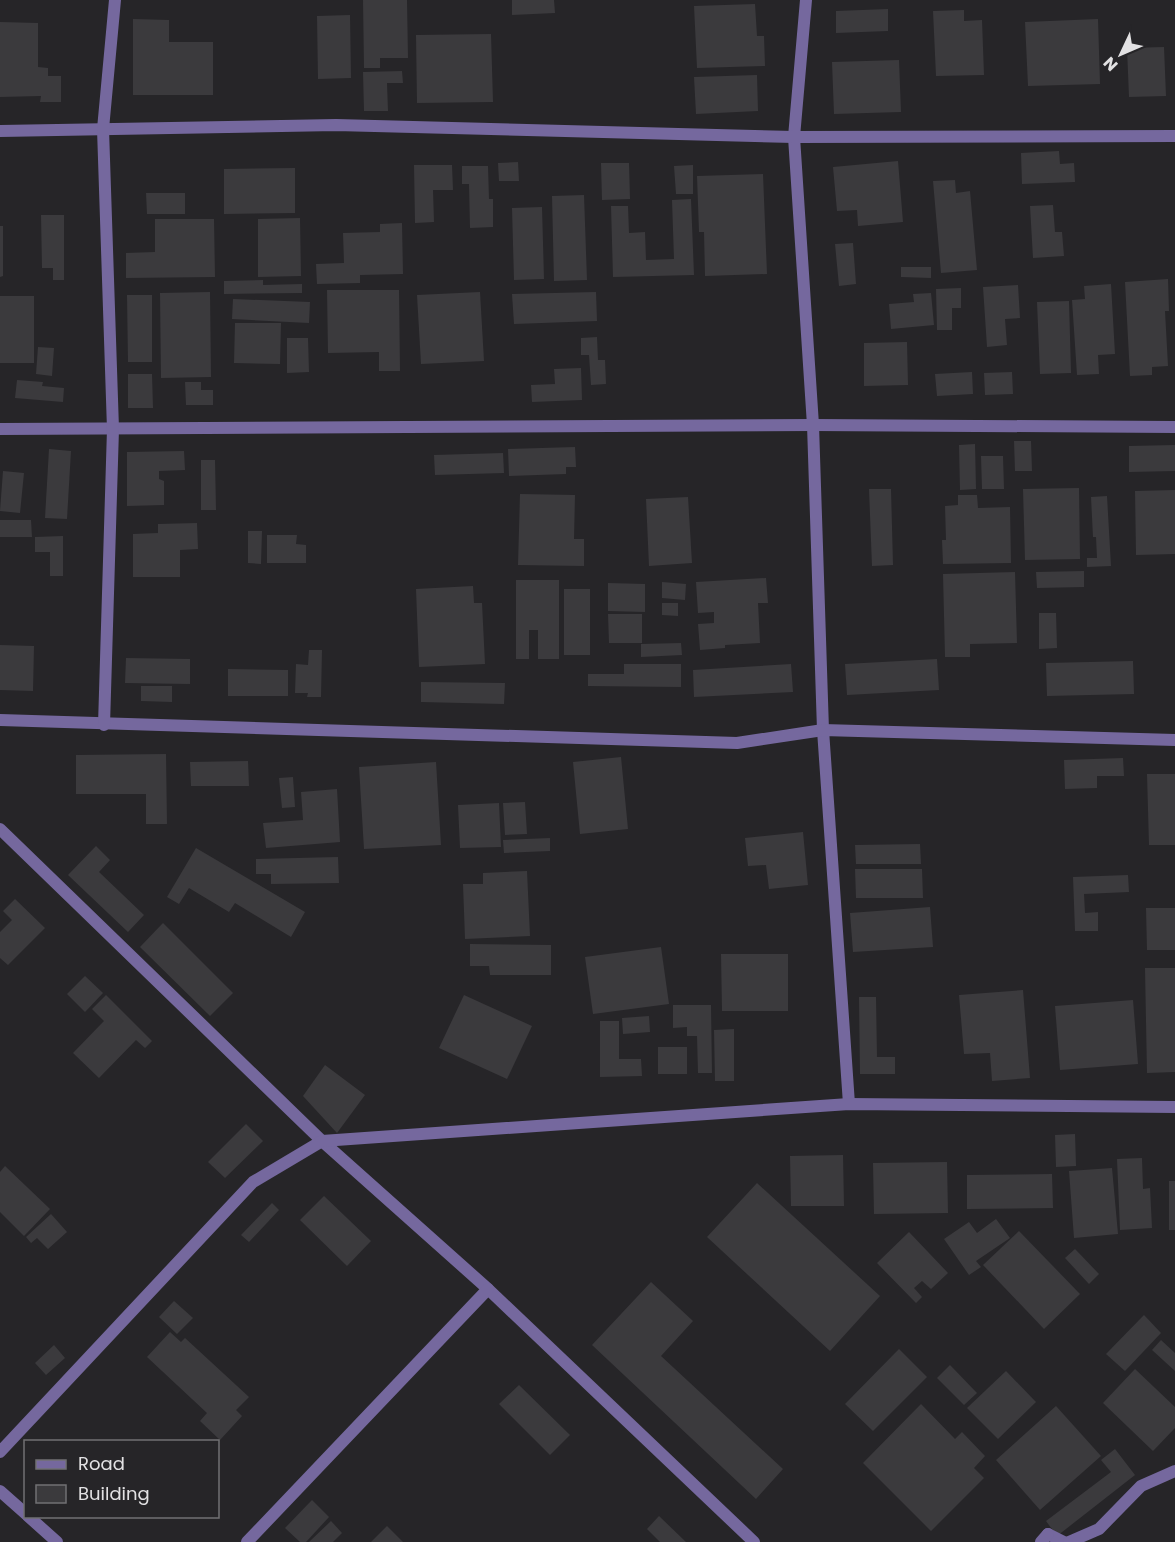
<svg xmlns="http://www.w3.org/2000/svg" width="1175" height="1542" font-family="Poppins,sans-serif">
<rect width="100%" height="100%" fill="#262528"/>
<g fill="#3b3a3d">
<path d="M363 0H407L408 58H380V68H364Z"/>
<path d="M512 0H554L555 13 512 15Z"/>
<path d="M755 4 757 36H764L765 66 697 68 694 6Z"/>
<path d="M888 9V31L836 33V11Z"/>
<path d="M964 10V21L982 20 984 75 936 76 933 11Z"/>
<path d="M350 15 351 78 318 79 317 16Z"/>
<path d="M133 19 169 20V42H213V95H133Z"/>
<path d="M1098 19 1100 84 1028 86 1025 22Z"/>
<path d="M0 22 38 23V67L48 68V76H61V102H40L41 96 0 97Z"/>
<path d="M491 34 493 102 417 103 416 35Z"/>
<path d="M1164 47 1166 96 1129 97 1127 48Z"/>
<path d="M899 60 901 112 834 114 832 62Z"/>
<path d="M402 71 403 83H387L388 111H364L363 72Z"/>
<path d="M757 75 758 111 696 114 694 77Z"/>
<path d="M1059 151 1060 164 1074 163 1075 182 1022 184 1021 153Z"/>
<path d="M898 161 903 222 858 226 857 210 837 211 833 167Z"/>
<path d="M518 162 519 181H499L498 163Z"/>
<path d="M601 163H629L630 199 602 200Z"/>
<path d="M414 165H452L453 190H433L434 222 415 223Z"/>
<path d="M693 165V194H676L674 166Z"/>
<path d="M462 166H488L489 199H493V227L470 228 469 184H462Z"/>
<path d="M295 168V213L224 214V169Z"/>
<path d="M763 174 767 274 705 276 704 232H699L697 176Z"/>
<path d="M955 180 956 193 970 191 977 270 941 273 933 181Z"/>
<path d="M146 193H185V214H147Z"/>
<path d="M584 195 587 280 554 281 552 196Z"/>
<path d="M691 199 694 275 613 277 611 206H628L629 233 645 232 646 260 674 259 672 200Z"/>
<path d="M1053 205 1055 232H1062L1064 256 1033 258 1030 206Z"/>
<path d="M542 207 544 279 514 280 512 208Z"/>
<path d="M41 215H64V280H53V268H42Z"/>
<path d="M300 218 301 276 258 277V219Z"/>
<path d="M155 219H214L215 277 126 278V253L155 252Z"/>
<path d="M402 223 403 274 360 275V283L317 284 316 264 344 263 343 233 380 232V224Z"/>
<path d="M0 226H3V276L0 277Z"/>
<path d="M853 243 856 284 839 286 835 244Z"/>
<path d="M901 267H931V278L901 277Z"/>
<path d="M1168 279 1169 311H1165L1168 366 1152 367V375L1130 376 1125 282Z"/>
<path d="M263 280V285L302 284V293L224 294V281Z"/>
<path d="M1111 284 1115 354 1098 355 1099 374 1077 375 1072 300 1085 299 1084 286Z"/>
<path d="M1018 285 1020 318 1005 319 1007 345 987 347 983 287Z"/>
<path d="M961 288V308H952V330H937L936 289Z"/>
<path d="M327 290H399L400 371H379V352L328 353Z"/>
<path d="M210 292 211 377 161 378 160 293Z"/>
<path d="M480 292 484 361 421 364 417 295Z"/>
<path d="M596 292 597 321 514 324 512 294Z"/>
<path d="M931 293 934 325 891 329 889 304 914 302 913 294Z"/>
<path d="M127 295H152V362H128Z"/>
<rect x="0" y="296" width="34" height="67"/>
<path d="M233 299 310 302 309 323 232 319Z"/>
<path d="M1069 301 1071 373 1040 374 1037 302Z"/>
<path d="M235 323H281L280 364 234 363Z"/>
<path d="M597 337 598 360H605L606 384 591 385 589 355H581V338Z"/>
<path d="M287 338H308L309 372 287 373Z"/>
<path d="M907 342 908 385 864 386V343Z"/>
<path d="M38 347 54 348 52 376 36 374Z"/>
<path d="M581 368 582 400 532 402 531 385 555 384 554 369Z"/>
<path d="M972 372 973 394 937 396 935 374Z"/>
<path d="M1012 372 1013 394 985 395 984 373Z"/>
<path d="M128 374H152L153 408H128Z"/>
<path d="M17 380 43 382 42 386 64 388 63 402 15 398Z"/>
<path d="M185 382H201V390H213V405H186Z"/>
<path d="M1014 441H1031L1032 471H1015Z"/>
<path d="M975 444 976 489 960 490 959 445Z"/>
<path d="M1175 445V471L1129 472V446Z"/>
<path d="M575 447 576 467H566V474L509 476 508 449Z"/>
<path d="M49 449 71 451 67 519 45 518Z"/>
<path d="M184 451 185 470 159 471V479L164 481V505L127 506V452Z"/>
<path d="M503 453 504 473 435 475 434 455Z"/>
<path d="M981 456H1003L1004 489H982Z"/>
<path d="M201 460H215L216 510H201Z"/>
<path d="M3 471 24 473 20 513 0 511Z"/>
<path d="M1079 488 1080 559 1025 560 1023 489Z"/>
<path d="M869 489H891L893 565 872 566Z"/>
<path d="M1175 490V554L1136 555 1135 491Z"/>
<path d="M520 494 575 495 574 539H584V566L518 565Z"/>
<path d="M958 495H977L978 508 1010 507 1011 563 943 564 942 540H946L945 506 958 505Z"/>
<path d="M1107 496 1111 566 1087 567V558H1097L1096 537H1093L1091 497Z"/>
<path d="M688 497 692 563 649 566 646 499Z"/>
<path d="M0 520H31L32 537H0Z"/>
<path d="M197 523 198 549 180 550V577H133V534L158 533V524Z"/>
<path d="M248 531H262L261 564 248 563Z"/>
<path d="M267 535H297L296 544 306 545V563H267Z"/>
<path d="M63 536V576H50V552H35V537Z"/>
<path d="M1084 571V587L1037 588 1036 572Z"/>
<path d="M1015 572 1017 643 970 644V657H945L943 574Z"/>
<path d="M766 578 768 603H758L760 643 725 645V648L700 650 698 624 714 623V612L698 613 696 582Z"/>
<path d="M516 580H559V659H538V630H529V659H516Z"/>
<path d="M662 582 686 584 685 600 662 598Z"/>
<path d="M608 583 645 584V612L608 611Z"/>
<path d="M473 586 474 603H482L485 664 419 667 416 589Z"/>
<rect x="564" y="589" width="26" height="66"/>
<path d="M662 603H678V616L662 615Z"/>
<path d="M1039 613H1056L1057 648 1039 649Z"/>
<path d="M608 614H642V643H609Z"/>
<path d="M681 643 682 655 641 657V644Z"/>
<path d="M0 645 34 646 33 691 0 690Z"/>
<path d="M309 650H322L321 697H307L308 693H295L296 664 308 665Z"/>
<path d="M126 658 190 659V684L125 683Z"/>
<path d="M937 659 939 690 847 695 845 664Z"/>
<path d="M1133 661 1134 694 1047 696 1046 663Z"/>
<path d="M624 664H681V687L588 686V674H624Z"/>
<path d="M791 664 793 692 694 697 693 670Z"/>
<path d="M228 669 288 670V696H228Z"/>
<path d="M421 682 505 683 504 704 421 702Z"/>
<path d="M141 686H172V702L141 701Z"/>
<path d="M166 754 167 824H146V794H76V755Z"/>
<path d="M621 757 628 829 580 834 573 762Z"/>
<path d="M1123 758 1124 776H1097V788L1065 789 1064 760Z"/>
<path d="M248 761 249 786H191L190 762Z"/>
<path d="M436 762 441 845 364 849 359 767Z"/>
<path d="M1147 774H1175V845H1149Z"/>
<path d="M293 777 295 807 282 808 279 778Z"/>
<path d="M337 789 340 842 266 848 263 823 303 820 301 792Z"/>
<path d="M525 802 527 834 505 835 503 803Z"/>
<path d="M499 803 501 847 460 848 458 805Z"/>
<path d="M803 832 808 885 769 889 766 865 748 866 745 838Z"/>
<path d="M550 838V851L504 853 503 840Z"/>
<path d="M920 844 921 864H856L855 845Z"/>
<path d="M96 846 110 860 99 872 144 915 128 932 68 875Z"/>
<path d="M196 848 305 912 291 937 235 903 229 912 189 888 179 904 167 897Z"/>
<path d="M338 857 339 883 271 884V874H256V859Z"/>
<path d="M855 869H922L923 898H856Z"/>
<path d="M527 871 530 936 465 939 463 884H483V873Z"/>
<path d="M1128 875 1129 892 1084 894 1085 913 1098 912V931H1075L1073 877Z"/>
<path d="M15 899 45 928 8 965 0 958V932L12 920 3 911Z"/>
<path d="M930 907 933 947 853 952 850 913Z"/>
<path d="M1146 908H1175V950H1147Z"/>
<path d="M163 923 233 993 210 1016 140 947Z"/>
<path d="M470 944 551 945V975H490L489 966H470Z"/>
<path d="M661 947 669 1004 593 1014 585 957Z"/>
<path d="M721 954H788V1011H722Z"/>
<path d="M1145 968H1175V1072L1147 1073Z"/>
<path d="M85 976 103 993 85 1012 67 994Z"/>
<path d="M1023 990 1030 1078 992 1081 990 1053 964 1054 959 995Z"/>
<path d="M106 995 152 1041 145 1048 136 1040 99 1078 73 1053 104 1021 92 1009Z"/>
<path d="M464 995 532 1026 507 1079 439 1048Z"/>
<path d="M859 997H876L877 1057H895V1074H860Z"/>
<path d="M1133 1000 1138 1064 1060 1070 1055 1006Z"/>
<path d="M673 1005H711L712 1073H698L697 1036H687V1027L673 1028Z"/>
<path d="M649 1016 650 1032 623 1034 622 1018Z"/>
<path d="M600 1021H619V1059H641L642 1076 600 1077Z"/>
<path d="M734 1029V1081H715L714 1030Z"/>
<rect x="658" y="1047" width="29" height="27"/>
<path d="M325 1065 365 1095 337 1133 303 1096Z"/>
<path d="M246 1124 263 1141 225 1178 208 1162Z"/>
<path d="M1075 1134 1076 1166 1056 1167 1055 1135Z"/>
<path d="M843 1155 844 1206H791L790 1156Z"/>
<path d="M1142 1158 1143 1189 1150 1188 1152 1228 1120 1230 1117 1159Z"/>
<path d="M947 1162 948 1213 874 1214 873 1163Z"/>
<path d="M5 1166 50 1209 24 1236 0 1212V1172Z"/>
<path d="M1112 1168 1118 1234 1074 1238 1069 1171Z"/>
<path d="M1052 1174 1053 1208 967 1209V1175Z"/>
<rect x="1169" y="1181" width="6" height="49"/>
<path d="M757 1183 880 1296 830 1351 707 1237Z"/>
<path d="M324 1196 371 1241 347 1266 300 1220Z"/>
<path d="M272 1203 279 1210 249 1242 241 1235Z"/>
<path d="M51 1214 67 1232 48 1249 37 1238 31 1243 26 1237Z"/>
<path d="M996 1219 1010 1238 976 1261 981 1267 969 1275 944 1239 969 1222 977 1233Z"/>
<path d="M1019 1231 1080 1294 1044 1329 983 1265Z"/>
<path d="M909 1232 948 1273 931 1289 922 1281 914 1288 922 1297 916 1303 877 1263Z"/>
<path d="M1075 1249 1099 1274 1089 1284 1065 1258Z"/>
<path d="M651 1282 693 1321 661 1356 783 1469 756 1499 592 1345Z"/>
<path d="M174 1301 193 1318 177 1334 159 1317Z"/>
<path d="M1144 1315 1161 1333 1125 1371 1106 1354Z"/>
<path d="M170 1332 181 1342 185 1338 249 1397 236 1410 242 1416 220 1440 200 1421 207 1413 147 1357Z"/>
<path d="M1161 1340 1175 1353V1371L1152 1350Z"/>
<path d="M54 1345 65 1358 46 1375 35 1363Z"/>
<path d="M899 1349 927 1377 873 1431 845 1404Z"/>
<path d="M950 1365 977 1393 964 1405 937 1378Z"/>
<path d="M1135 1369 1175 1407V1428L1153 1451 1103 1403Z"/>
<path d="M1006 1371 1036 1402 998 1439 967 1408Z"/>
<path d="M519 1385 570 1435 550 1455 499 1404Z"/>
<path d="M921 1404 955 1439 962 1432 985 1456 974 1468 984 1478 931 1531 863 1463Z"/>
<path d="M1056 1406 1101 1456 1040 1510 996 1460Z"/>
<path d="M1115 1449 1135 1475 1057 1536 1046 1521 1111 1472 1101 1460Z"/>
<path d="M312 1500 329 1517 306 1542H300L285 1528Z"/>
<path d="M659 1516 686 1542H660L647 1529Z"/>
<path d="M331 1521 342 1533 333 1542H309Z"/>
<path d="M387 1526 403 1542H371Z"/>
</g>
<g fill="none" stroke-linecap="round" stroke-linejoin="round">
<g stroke="#75689e" stroke-width="12">
<path d="M1048 1534 1064 1542"/>
<path d="M1069 1542 1099 1529 1141 1486 1175 1471"/>
</g>
<g stroke="#75689e" stroke-width="12">
<path d="M806 0 794 137 813 425 823 730 849 1104"/>
<path d="M0 131 336 125 794 137 1175 136"/>
<path d="M0 429 813 425 1175 427"/>
<path d="M0 720 737 743 823 730 1175 740"/>
<path d="M104 725 113 429 103 129 115 0"/>
<path d="M0 829 322 1141 488 1289 754 1542"/>
<path d="M0 1452 253 1182 322 1141 849 1104 1175 1107"/>
<path d="M0 1491 26 1514"/>
<path d="M28 1516 57 1542"/>
<path d="M247 1542 488 1289"/>
<path d="M1041 1542 1048 1534"/>
</g>
</g>
<rect x="24" y="1440" width="195" height="78" fill="#262528" stroke="#717073" stroke-width="1.5"/>
<rect x="36" y="1460" width="30" height="9" fill="#75689e" stroke="#717073" stroke-width="1.5"/>
<text x="78" y="1470" font-size="18" fill="#e2e1e3">Road</text>
<rect x="36" y="1485" width="30" height="18" fill="#3b3a3d" stroke="#717073" stroke-width="1.5"/>
<text x="78" y="1500" font-size="18" fill="#e2e1e3">Building</text>
<g transform="translate(1121 54) rotate(226)" stroke="#262528" stroke-width="4.5" paint-order="stroke">
<path d="M0-4.5L10 22L0 15L-10 22Z" fill="#e2e1e3"/>
<text y="-9" font-size="16" font-weight="bold" text-anchor="middle" fill="#e2e1e3">N</text>
</g>
</svg>
